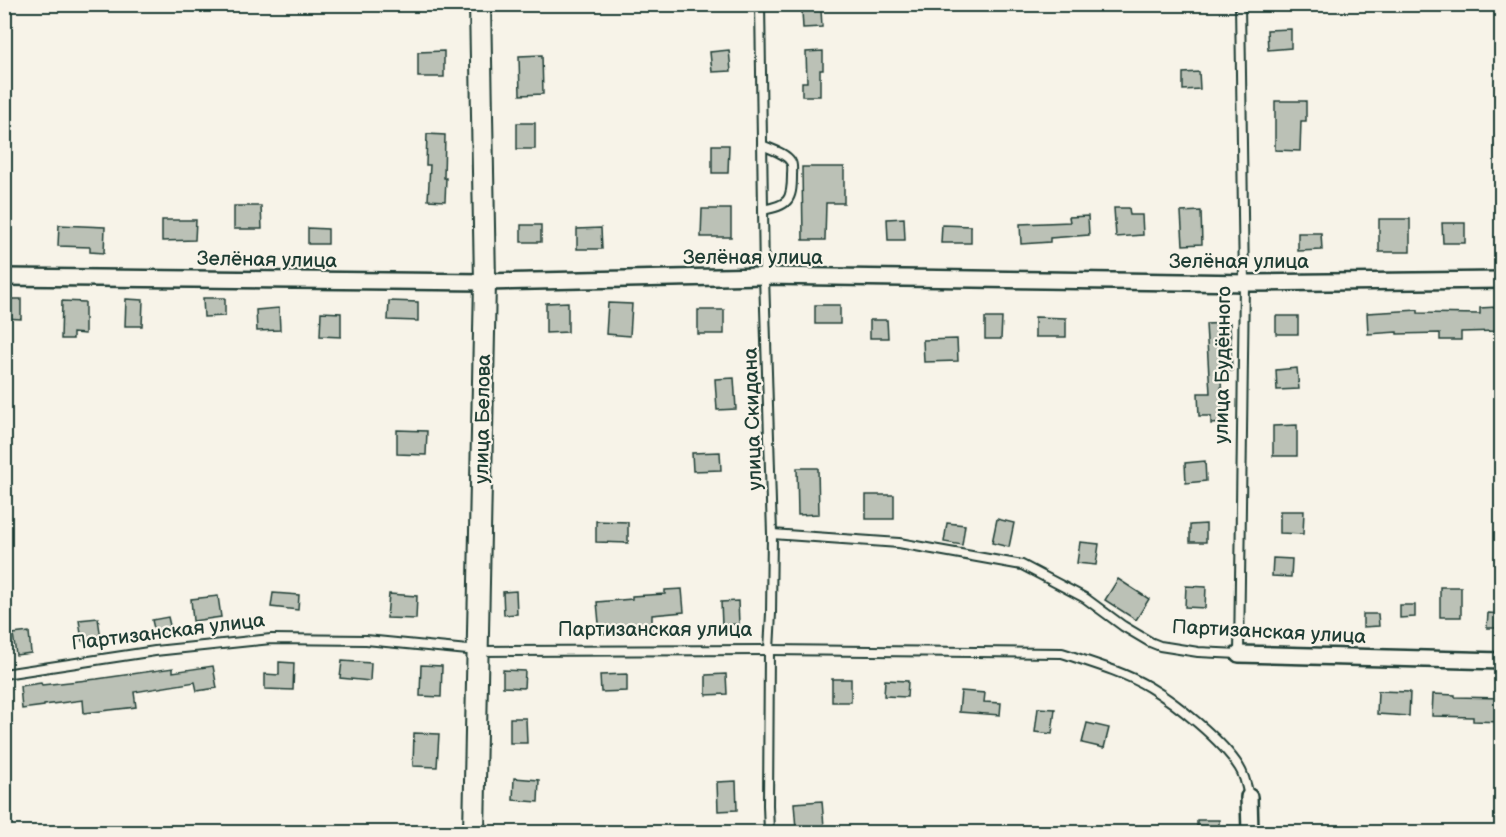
<svg xmlns="http://www.w3.org/2000/svg" width="1506" height="837" font-family="'Balsamiq Sans',sans-serif">
<rect width="100%" height="100%" fill="#f7f3e8"/>
<filter id="ink" filterUnits="userSpaceOnUse"><feTurbulence type="fractalNoise" baseFrequency=".0167" numOctaves="2"/><feDisplacementMap in="SourceGraphic" scale="12" xChannelSelector="R" yChannelSelector="G"/><feConvolveMatrix kernelMatrix="1 2 1 2 8 2 1 2 1" color-interpolation-filters="sRGB"/></filter>
<g filter="url(#ink)">
<g fill="#bbc1b6" stroke="#1f3d34" stroke-width="1.5">
<path d="M821 10 822 27 803 28 802 11Z"/>
<path d="M1291 29V48L1268 50 1267 30Z"/>
<path d="M729 50 731 71 712 72 710 52Z"/>
<path d="M444 51V77H418V52Z"/>
<path d="M823 51V70H820V96H802V82H807L806 52Z"/>
<path d="M542 55 543 94 520 95 519 56Z"/>
<path d="M1199 72 1200 89 1183 90V73Z"/>
<path d="M1275 101H1306V121H1301L1300 151 1275 150Z"/>
<rect x="517" y="123" width="18" height="26"/>
<path d="M427 134 445 135 444 178H446L445 201 428 200 430 165H426Z"/>
<path d="M712 145H729L728 173H712Z"/>
<path d="M802 167H844V203H826L825 240H803Z"/>
<path d="M234 206H261L262 229H234Z"/>
<path d="M1114 208H1129L1130 215H1142L1143 235 1116 237Z"/>
<path d="M702 209H731V237H701Z"/>
<path d="M1201 211 1202 244 1183 245 1181 212Z"/>
<path d="M1088 216 1089 235 1050 238V242L1021 244 1020 224 1070 222 1069 217Z"/>
<path d="M904 218 905 240H888L887 219Z"/>
<rect x="1379" y="219" width="31" height="33"/>
<path d="M162 220H196L195 240 162 241Z"/>
<path d="M1442 223H1465V243H1443Z"/>
<path d="M59 225 105 227 104 253 90 252V247L58 246Z"/>
<rect x="521" y="225" width="20" height="17"/>
<path d="M942 225 971 226V243H941Z"/>
<path d="M308 228 328 229V244H308Z"/>
<path d="M601 228 602 249H577V229Z"/>
<path d="M1298 233H1321L1322 250 1298 251Z"/>
<path d="M203 298H225V316L204 317Z"/>
<path d="M4 299H21V319L4 318Z"/>
<path d="M126 299 143 300 142 326H125Z"/>
<path d="M62 301 85 302V334L73 333V339H61Z"/>
<path d="M389 301 418 302V321L388 320Z"/>
<path d="M568 302V332L546 333V303Z"/>
<path d="M608 303 632 304 630 336 606 334Z"/>
<rect x="815" y="305" width="25" height="19"/>
<path d="M1497 307 1498 331 1461 332V340H1440V333L1397 334V332L1368 334 1367 313 1418 310V313L1480 314V308Z"/>
<path d="M279 308 280 330 257 331 256 310Z"/>
<rect x="698" y="310" width="26" height="24"/>
<path d="M321 312 341 313V337L320 336Z"/>
<rect x="1276" y="316" width="22" height="18"/>
<path d="M1035 317 1066 318V337H1035Z"/>
<path d="M985 318H1002L1001 339H985Z"/>
<path d="M870 320H887L888 338H870Z"/>
<path d="M1230 323 1232 371H1221L1222 423 1211 424V416H1199L1198 393H1210L1206 324Z"/>
<path d="M957 339 958 361 924 362 923 340Z"/>
<path d="M1297 368 1299 389 1277 390 1276 370Z"/>
<path d="M734 378 736 409 717 410 715 379Z"/>
<path d="M1297 425V456H1273V426Z"/>
<path d="M397 430 427 431 426 455 397 454Z"/>
<path d="M720 452 721 470 693 471 692 453Z"/>
<path d="M1205 461 1206 481 1186 483 1185 463Z"/>
<path d="M797 468H818L819 514 798 515Z"/>
<rect x="866" y="495" width="28" height="24"/>
<path d="M1280 511H1304L1303 534 1280 533Z"/>
<path d="M997 519 1014 523 1009 547 992 543Z"/>
<path d="M596 521 628 522V543L596 542Z"/>
<path d="M947 523 965 525 962 545 944 542Z"/>
<path d="M1206 524V542H1190V525Z"/>
<path d="M1080 542 1099 544 1096 565 1077 563Z"/>
<path d="M1273 558 1292 559 1291 577 1272 576Z"/>
<path d="M1118 579 1149 599 1136 620 1105 600Z"/>
<path d="M1186 586 1206 587 1205 608 1185 607Z"/>
<rect x="1440" y="587" width="21" height="30"/>
<path d="M682 589 684 612 652 615V631L600 634 597 602 632 599V596L665 594V590Z"/>
<path d="M516 591 517 614 504 615 503 592Z"/>
<path d="M273 593 299 595 298 610 271 607Z"/>
<path d="M389 594 417 596 416 619 387 618Z"/>
<path d="M218 596 221 617 193 621 191 599Z"/>
<path d="M738 601 739 624 722 625 721 602Z"/>
<path d="M1400 605H1415V617L1400 618Z"/>
<path d="M1488 613 1502 614V628H1487Z"/>
<path d="M1363 614H1378L1379 626 1363 627Z"/>
<path d="M168 617 172 634 156 637 152 620Z"/>
<path d="M98 618 101 639 82 641 79 620Z"/>
<path d="M29 632 31 653 16 655 13 634Z"/>
<path d="M342 661 371 663 370 681 340 678Z"/>
<path d="M279 662 294 663 293 690 265 689V674L279 675Z"/>
<path d="M421 665 442 666 441 697 420 696Z"/>
<path d="M213 666 217 688 197 691 195 682 134 692 136 707 84 713 83 700 44 705V706L22 709 20 686 41 683 42 685 97 679 173 668V672Z"/>
<path d="M503 670 525 671 524 688 503 687Z"/>
<path d="M627 674V691L601 692 600 675Z"/>
<path d="M726 674 727 694 706 695V675Z"/>
<rect x="832" y="679" width="19" height="23"/>
<path d="M885 680 908 681 907 697 884 696Z"/>
<path d="M961 691 985 693 984 702 1001 703 1000 715 959 712Z"/>
<path d="M1378 691 1410 692 1409 716 1377 714Z"/>
<path d="M1433 694 1455 695V697L1502 698V722L1473 721V717L1432 716Z"/>
<path d="M1038 708 1055 709 1052 734 1035 732Z"/>
<path d="M510 718H526L527 743H510Z"/>
<path d="M1087 723 1109 728 1104 748 1082 743Z"/>
<path d="M414 733 439 734 437 767 413 766Z"/>
<path d="M514 778 539 780 538 802 513 800Z"/>
<path d="M736 781 737 810 718 811 717 782Z"/>
<path d="M822 801 824 827 796 829 794 803Z"/>
<rect x="1197" y="820" width="22" height="12"/>
</g>
<g fill="none" stroke-linecap="round" stroke-linejoin="round">
<g stroke="#1f3d34" stroke-width="12">
<g id="service">
<path d="M760 4 764 276 772 534 771 613 769 650 768 805 769 832"/>
<path d="M762 145C770 149 786 153 791 162 793 165 792 172 792 176 792 201 788 205 763 210"/>
<path d="M772 534 899 543 1022 565 1085 598 1123 626 1150 642 1160 646 1198 652 1239 654 1244 283 1240 4"/>
<path d="M4 674 155 651 271 639 366 640 478 651 769 650 1062 653C1089 662 1124 672 1149 687 1176 703 1222 740 1239 767 1245 776 1247 787 1249 797"/>
</g>
</g>
<g stroke="#1f3d34" stroke-width="20">
<g id="minor">
<path d="M4 277 485 282 764 276 1251 283 1502 280"/>
<path d="M1239 654 1502 661"/>
<path d="M1249 797 1250 832"/>
</g>
</g>
<g stroke="#1f3d34" stroke-width="24">
<path id="tertiary" d="M474 832 485 282 480 4"/>
</g>
<use href="#service" stroke="#f7f3e8" stroke-width="8"/>
<use href="#minor" stroke="#f7f3e8" stroke-width="15"/>
<use href="#tertiary" stroke="#f7f3e8" stroke-width="20"/>
</g>
</g>
<g text-anchor="middle" stroke-width="4.5" stroke-linejoin="round" paint-order="stroke">
<g font-size="20" fill="#1f3d34" stroke="#f7f3e8">
<text x="753" y="264">Зелёная улица</text>
<text transform="translate(267 259) rotate(1)" y="7">Зелёная улица</text>
<text x="1239" y="268">Зелёная улица</text>
<text transform="translate(1222 365) rotate(-89)" y="7">улица Будённого</text>
<text transform="translate(482 419) rotate(-89)" y="7">улица Белова</text>
<text transform="translate(752 419) rotate(-92)" y="7">улица Скидана</text>
<text x="655" y="636">Партизанская улица</text>
<text transform="translate(168 631) rotate(-7)" y="7">Партизанская улица</text>
<text transform="translate(1269 631) rotate(3)" y="7">Партизанская улица</text>
</g>
</g>
<rect width="1506" height="837" fill="none" stroke="#f7f3e8" stroke-width="24"/>
<rect x="12" y="12" width="1482" height="813" fill="none" stroke="#1f3d34" stroke-width="2" filter="url(#ink)"/>
</svg>
